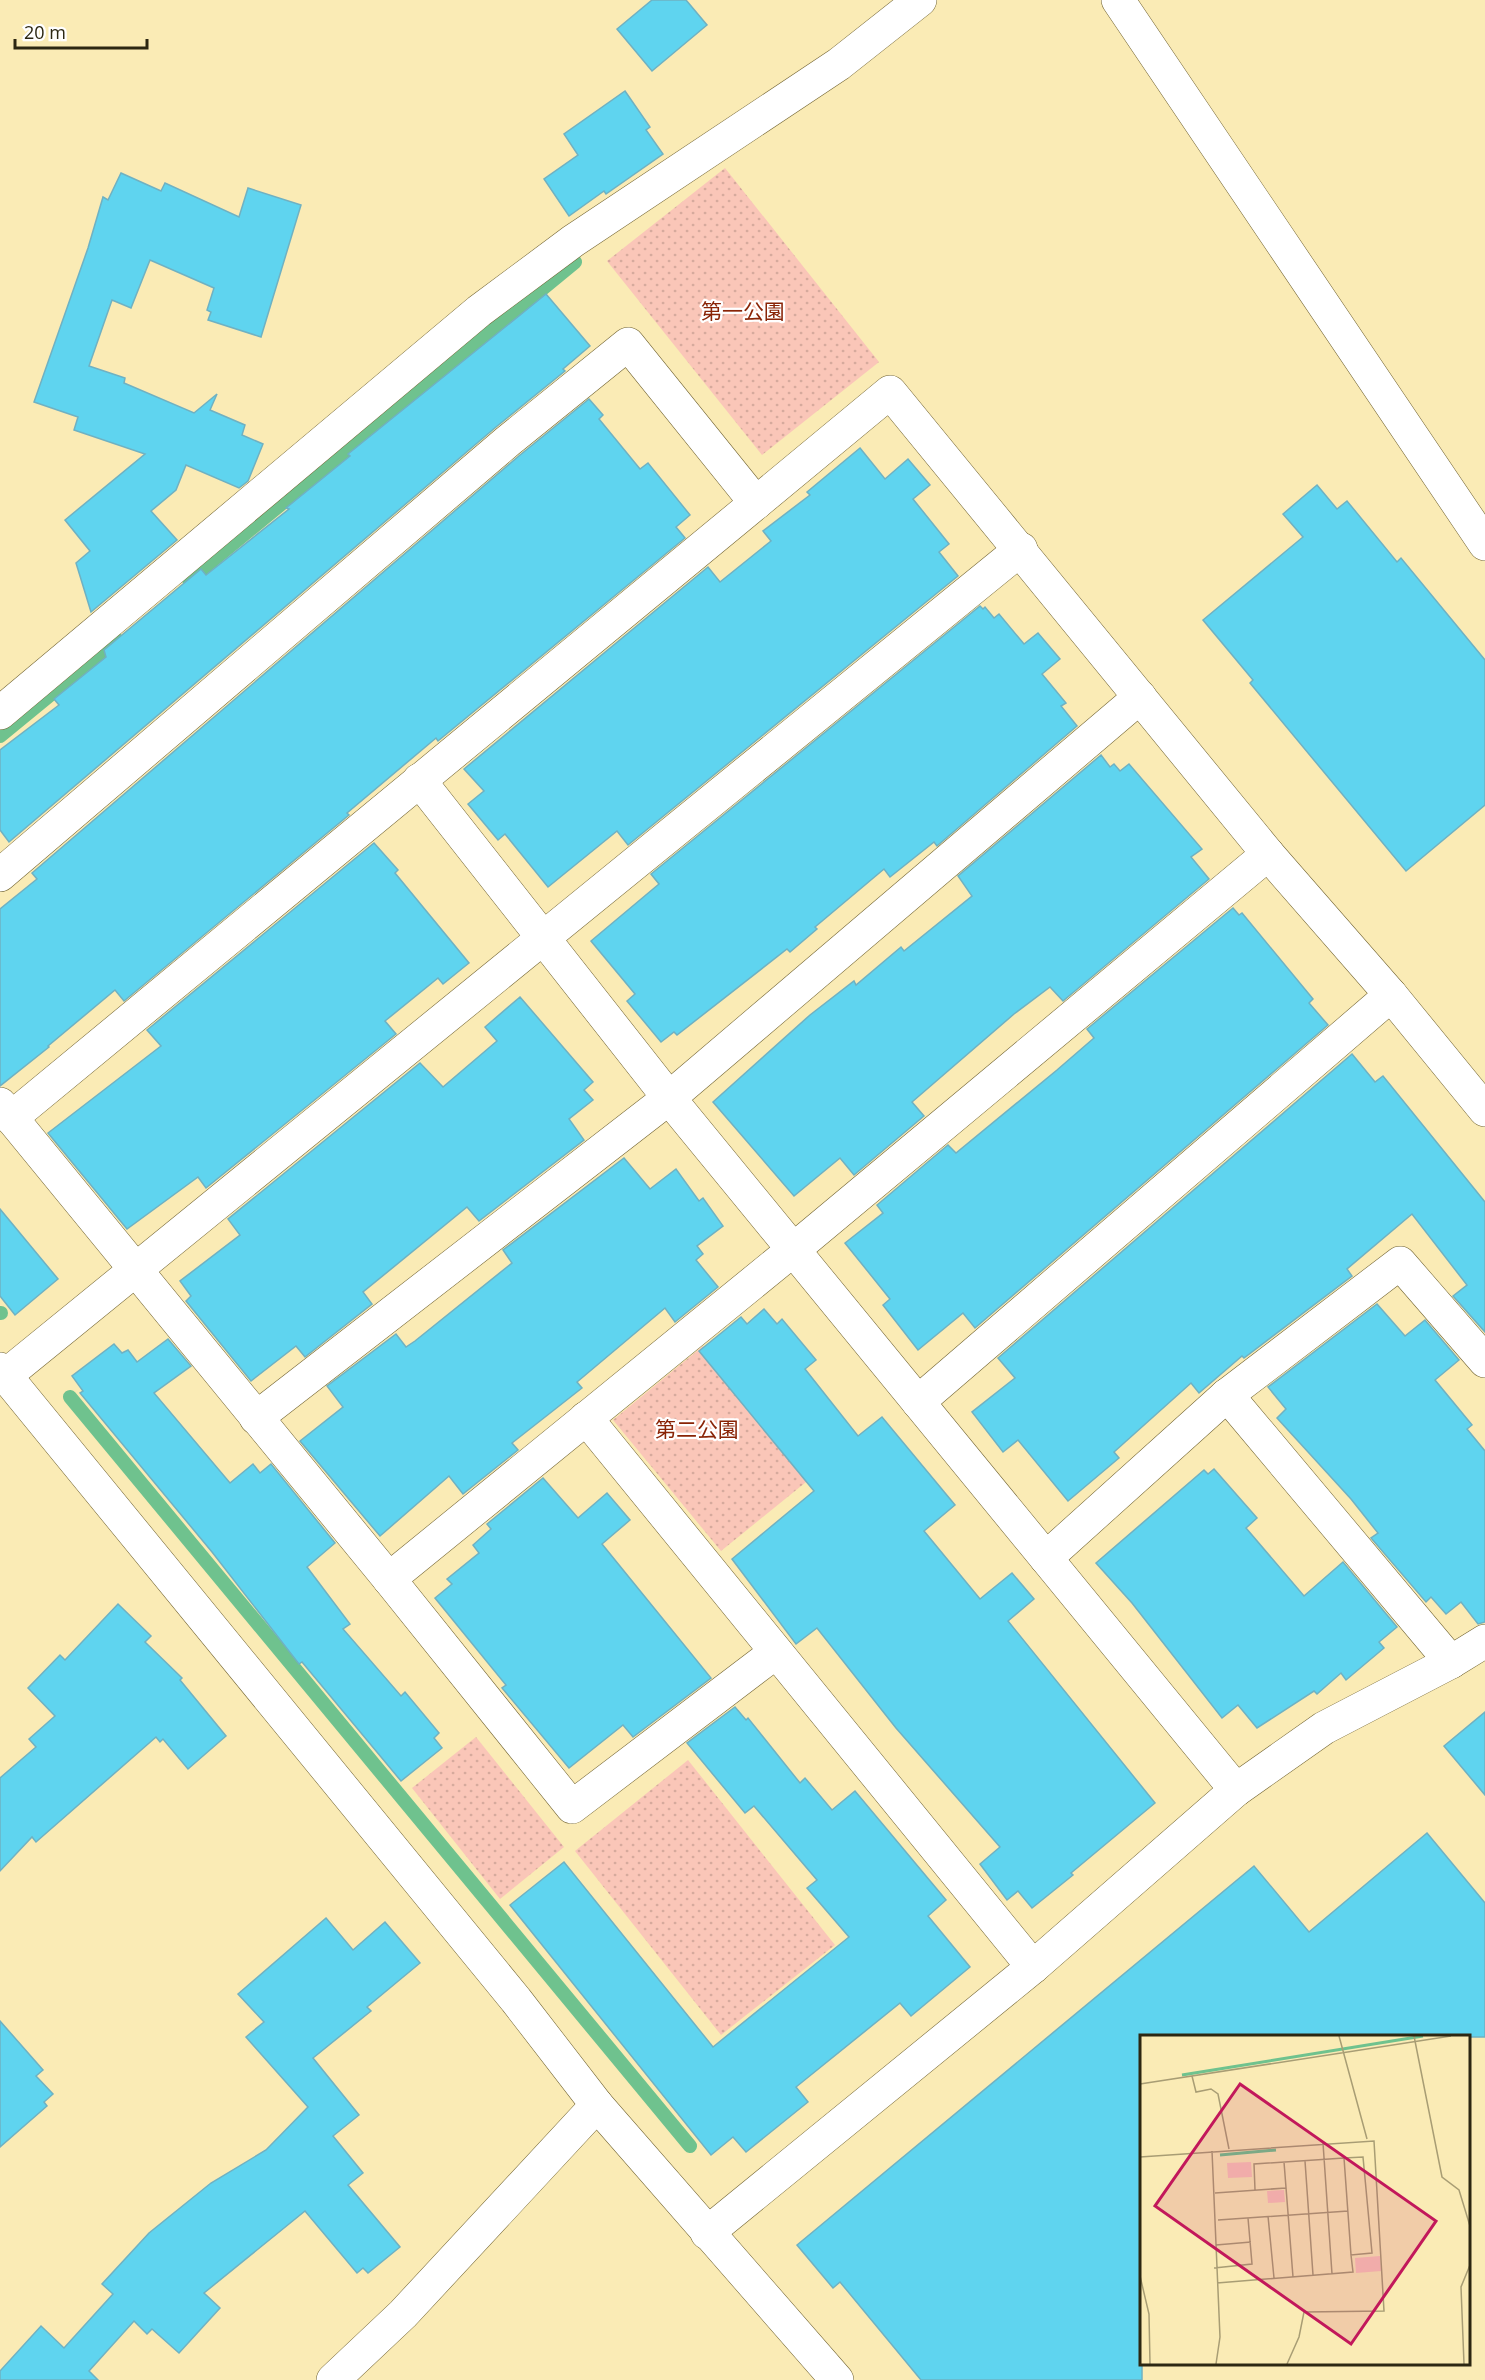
<svg xmlns="http://www.w3.org/2000/svg" width="1485" height="2380" font-family="'Open Sans','Noto Sans JP',sans-serif">
<defs>
<pattern id="park-dots" width="8" height="8" patternUnits="userSpaceOnUse" patternTransform="scale(1.5)"><rect width="8" height="8" fill="#fac6b8"/><path d="M2 2h.1M6 6h.1" fill="none" stroke="#d6aa9d" stroke-width="1.8" stroke-linecap="round"/></pattern>
</defs>
<rect width="100%" height="100%" fill="#faebb5"/>
<g fill="url(#park-dots)">
<path d="M725 168 879 362 762 455 607 261Z"/>
<path d="M703 1346 811 1478 721 1551 613 1420Z"/>
<path d="M476 1737 564 1847 500 1899 412 1788Z"/>
<path d="M688 1760 835 1945 721 2035 575 1851Z"/>
</g>
<g fill="none" stroke-linecap="round" stroke-linejoin="round">
<g stroke="#6fc28e" stroke-width="14">
<path d="M189 580 575 262"/>
<path d="M0 736 117 640"/>
<path d="M0 1313H1"/>
<path d="M70 1397 690 2146"/>
</g>
</g>
<g fill="#5fd4ef" stroke="#6fb1c2" stroke-width="1.5">
<path d="M652 0H686L707 25 652 71 617 29Z"/>
<path d="M625 91 650 127 646 130 663 154 606 194 604 191 569 216 544 179 578 155 564 134Z"/>
<path d="M121 173 161 191 165 183 239 217 248 188 301 205 261 337 208 320 211 312 207 310 214 288 150 260 131 308 112 300 89 366 125 378 124 383 194 413 217 394 210 410 245 425 242 435 263 444 248 481 239 488 186 465 176 490 151 511 177 540 91 612 76 563 90 551 65 520 145 454 74 430 78 417 34 402 88 248 103 197 108 200Z"/>
<path d="M546 294 590 346 563 369 565 371 496 427 9 842 0 830V750L59 705 54 699 106 657 104 650 201 569 206 575 289 509 286 508 350 456 348 454Z"/>
<path d="M589 399 603 415 599 419 640 469 648 463 690 515 676 527 685 538 438 741 436 738 347 813 349 815 124 1001 115 990 48 1046 49 1047 0 1086V909L37 879 32 873 520 455Z"/>
<path d="M860 448 885 479 908 459 930 485 913 499 949 544 939 552 958 576 628 845 617 831 548 887 505 834 498 840 468 804 484 791 464 769 708 567 720 582 771 541 763 531 810 495 807 492Z"/>
<path d="M1317 485 1337 509 1347 501 1397 562 1401 558 1485 660V805L1406 871 1250 683 1253 680 1203 620 1303 537 1283 514Z"/>
<path d="M980 606 983 609 985 607 994 618 999 614 1024 644 1038 633 1060 659 1042 674 1066 703 1061 706 1077 726 937 846 934 842 890 877 884 869 815 927 817 929 790 952 787 949 677 1035 674 1032 661 1042 627 1001 635 994 591 941 659 884 651 874Z"/>
<path d="M1101 755 1110 767 1114 764 1120 771 1129 764 1202 849 1191 857 1209 879 1063 1001 1050 987 1014 1014 912 1102 924 1116 854 1175 840 1158 794 1196 713 1102 810 1015 854 981 856 985 901 947 904 951 972 896 958 876Z"/>
<path d="M374 843 398 870 395 873 469 963 443 984 438 978 385 1021 396 1034 206 1188 198 1177 127 1229 48 1133 161 1046 147 1030Z"/>
<path d="M1233 908 1239 915 1242 913 1313 999 1309 1003 1328 1025 975 1328 963 1313 918 1350 883 1305 890 1299 845 1243 883 1213 877 1205 948 1145 956 1153 1057 1070 1094 1038 1087 1029Z"/>
<path d="M520 997 593 1082 584 1090 593 1100 569 1119 584 1140 479 1221 467 1207 363 1292 372 1304 305 1357 296 1346 251 1381 186 1301 191 1296 180 1281 240 1235 228 1219 420 1063 443 1087 497 1041 485 1027Z"/>
<path d="M1352 1054 1375 1082 1383 1076 1485 1202V1332L1453 1296 1467 1285 1412 1214 1347 1269 1352 1276 1244 1358 1242 1356 1199 1393 1191 1383 1114 1452 1119 1458 1068 1501 1018 1440 1003 1452 972 1412 1015 1378 998 1358Z"/>
<path d="M624 1158 650 1189 676 1169 699 1201 703 1198 723 1226 697 1246 703 1254 696 1260 718 1287 675 1322 665 1308 577 1382 582 1388 512 1443 518 1450 463 1494 449 1476 380 1536 300 1441 343 1407 327 1386 396 1334 406 1347 415 1341 512 1263 503 1250Z"/>
<path d="M0 1209 58 1279 15 1315 0 1296Z"/>
<path d="M1377 1304 1405 1336 1425 1320 1459 1360 1435 1380 1472 1425 1467 1429 1485 1451V1622L1478 1624 1461 1602 1446 1614 1431 1597 1426 1602 1371 1538 1378 1533 1351 1499 1277 1418 1286 1409 1268 1387Z"/>
<path d="M764 1309 777 1324 782 1319 816 1360 805 1369 858 1436 882 1417 955 1505 924 1531 980 1599 1012 1573 1034 1599 1008 1621 1155 1803 1071 1873 1073 1875 1032 1908 1018 1891 1007 1900 980 1864 1000 1847 896 1728 817 1628 796 1644 732 1559 814 1491 699 1351 741 1317 747 1324Z"/>
<path d="M168 1339 191 1366 154 1393 230 1483 253 1464 260 1473 271 1464 335 1543 307 1567 350 1624 343 1629 401 1696 405 1692 439 1733 434 1738 442 1748 401 1781 302 1662 299 1664 212 1552 80 1393 83 1391 72 1376 114 1344 122 1353 128 1350 137 1362Z"/>
<path d="M1214 1469 1257 1518 1246 1528 1304 1596 1343 1562 1397 1627 1379 1642 1384 1648 1346 1680 1341 1673 1317 1694 1314 1691 1257 1728 1238 1705 1222 1718 1132 1603 1096 1563 1204 1470 1208 1474Z"/>
<path d="M543 1478 578 1518 607 1493 630 1520 602 1544 711 1678 633 1737 623 1725 569 1768 502 1688 506 1685 435 1598 452 1584 447 1579 479 1553 473 1545 491 1529 487 1524Z"/>
<path d="M118 1604 151 1636 145 1642 182 1678 180 1680 226 1736 188 1769 163 1739 160 1742 156 1737 36 1842 32 1837 0 1871V1778L36 1747 29 1739 55 1716 28 1688 60 1655 65 1660Z"/>
<path d="M735 1707 746 1720 748 1718 800 1783 805 1778 832 1810 855 1791 946 1900 928 1916 970 1967 911 2016 900 2003 796 2087 808 2102 746 2152 733 2137 711 2155 510 1905 564 1862 713 2047 849 1937 807 1888 817 1880 754 1806 745 1813 687 1743Z"/>
<path d="M1485 1712V1795L1444 1746Z"/>
<path d="M1427 1833 1485 1903V2037H1142V2380H921L840 2282 833 2288 797 2245 1254 1866 1309 1932Z"/>
<path d="M326 1918 353 1950 385 1922 420 1963 367 2007 371 2011 313 2058 359 2115 333 2136 363 2173 348 2185 400 2247 368 2273 363 2268 357 2273 305 2211 204 2293 220 2308 179 2353 152 2329 147 2334 134 2321 89 2371 98 2380H0V2371L41 2326 64 2348 113 2294 102 2284 149 2233 211 2183 266 2150 308 2107 246 2037 264 2022 238 1994Z"/>
<path d="M0 2021 43 2070 36 2076 53 2094 44 2102 47 2106 0 2147Z"/>
</g>
<g fill="none" stroke-linecap="round" stroke-linejoin="round">
<g stroke="#726432" stroke-width="34">
<g id="minor">
<path d="M1118 0 1485 544"/>
<path d="M756 503 890 392 1268 854 1391 995 1485 1110"/>
<path d="M0 713 479 311 573 241 839 64 920 0"/>
<path d="M419 780 669 1098 1236 1790"/>
<path d="M0 875 508 441 628 344 756 503 11 1118"/>
<path d="M0 1104 389 1579 572 1807 776 1652"/>
<path d="M0 1369 516 2000 597 2105 837 2380"/>
<path d="M5 1376 1021 549"/>
<path d="M1227 1395 1451 1662"/>
<path d="M918 1402 1391 995"/>
<path d="M256 1418 669 1098 1140 697"/>
<path d="M586 1418 1033 1967"/>
<path d="M1046 1558 1227 1395 1400 1263 1485 1361"/>
<path d="M389 1579 793 1250 1268 854"/>
<path d="M707 2233 1033 1967 1236 1790 1324 1728 1451 1662 1485 1641"/>
<path d="M333 2380 403 2314 597 2105"/>
</g>
</g>
<use href="#minor" stroke="#fff" stroke-width="33"/>
</g>
<g text-anchor="middle" stroke-width="4.5" stroke-linejoin="round" paint-order="stroke">
<g font-size="21" fill="#892406" stroke="#fff">
<text x="743" y="319">第一公園</text>
<text x="697" y="1437">第二公園</text>
</g>
</g>
<g transform="translate(1140 2035)">
<rect width="330" height="330" fill="#faebb5"/>
<path d="M111 127 112 142 88 143 87 128ZM144 155 145 167 128 168 127 156ZM240 221 241 236 216 238 215 223Z" fill="#fac6b8"/>
<path fill="none" stroke="#6fc28e" stroke-width="3" d="M42 40 283 1M80 120 136 115"/>
<path fill="none" stroke="#a89d74" stroke-width="1.5" d="M199 1 227 104M274 1 302 142 319 155 330 191M52 41 56 57 71 54 78 59 89 114M0 49 311 1M183 108 192 239M72 116 80 302 76 329M0 122 234 106 244 276 164 277 159 302 147 329M165 126 173 240M144 127 153 242M115 155 114 129 204 123 223 122 232 218 211 220 204 123M75 158 146 153M128 181 134 243M78 185 208 176M76 210 111 207M74 233 112 229 108 183M0 241 9 279 10 329M77 248 213 237 211 220M324 329 321 252 330 230"/>
<path fill="#c2185b" fill-opacity="0.15" stroke="#c2185b" stroke-width="3" d="M100 49 296 186 211 309 15 171Z"/>
<rect width="330" height="330" fill="none" stroke="#2c2712" stroke-width="3"/>
</g>
<path d="M15 39v9h132v-9" fill="none" stroke="#2c2712" stroke-width="3"/>
<text x="24" y="39" font-size="18" fill="#2c2712" stroke="#ffffff" stroke-width="4.5" paint-order="stroke">20 m</text>
</svg>
